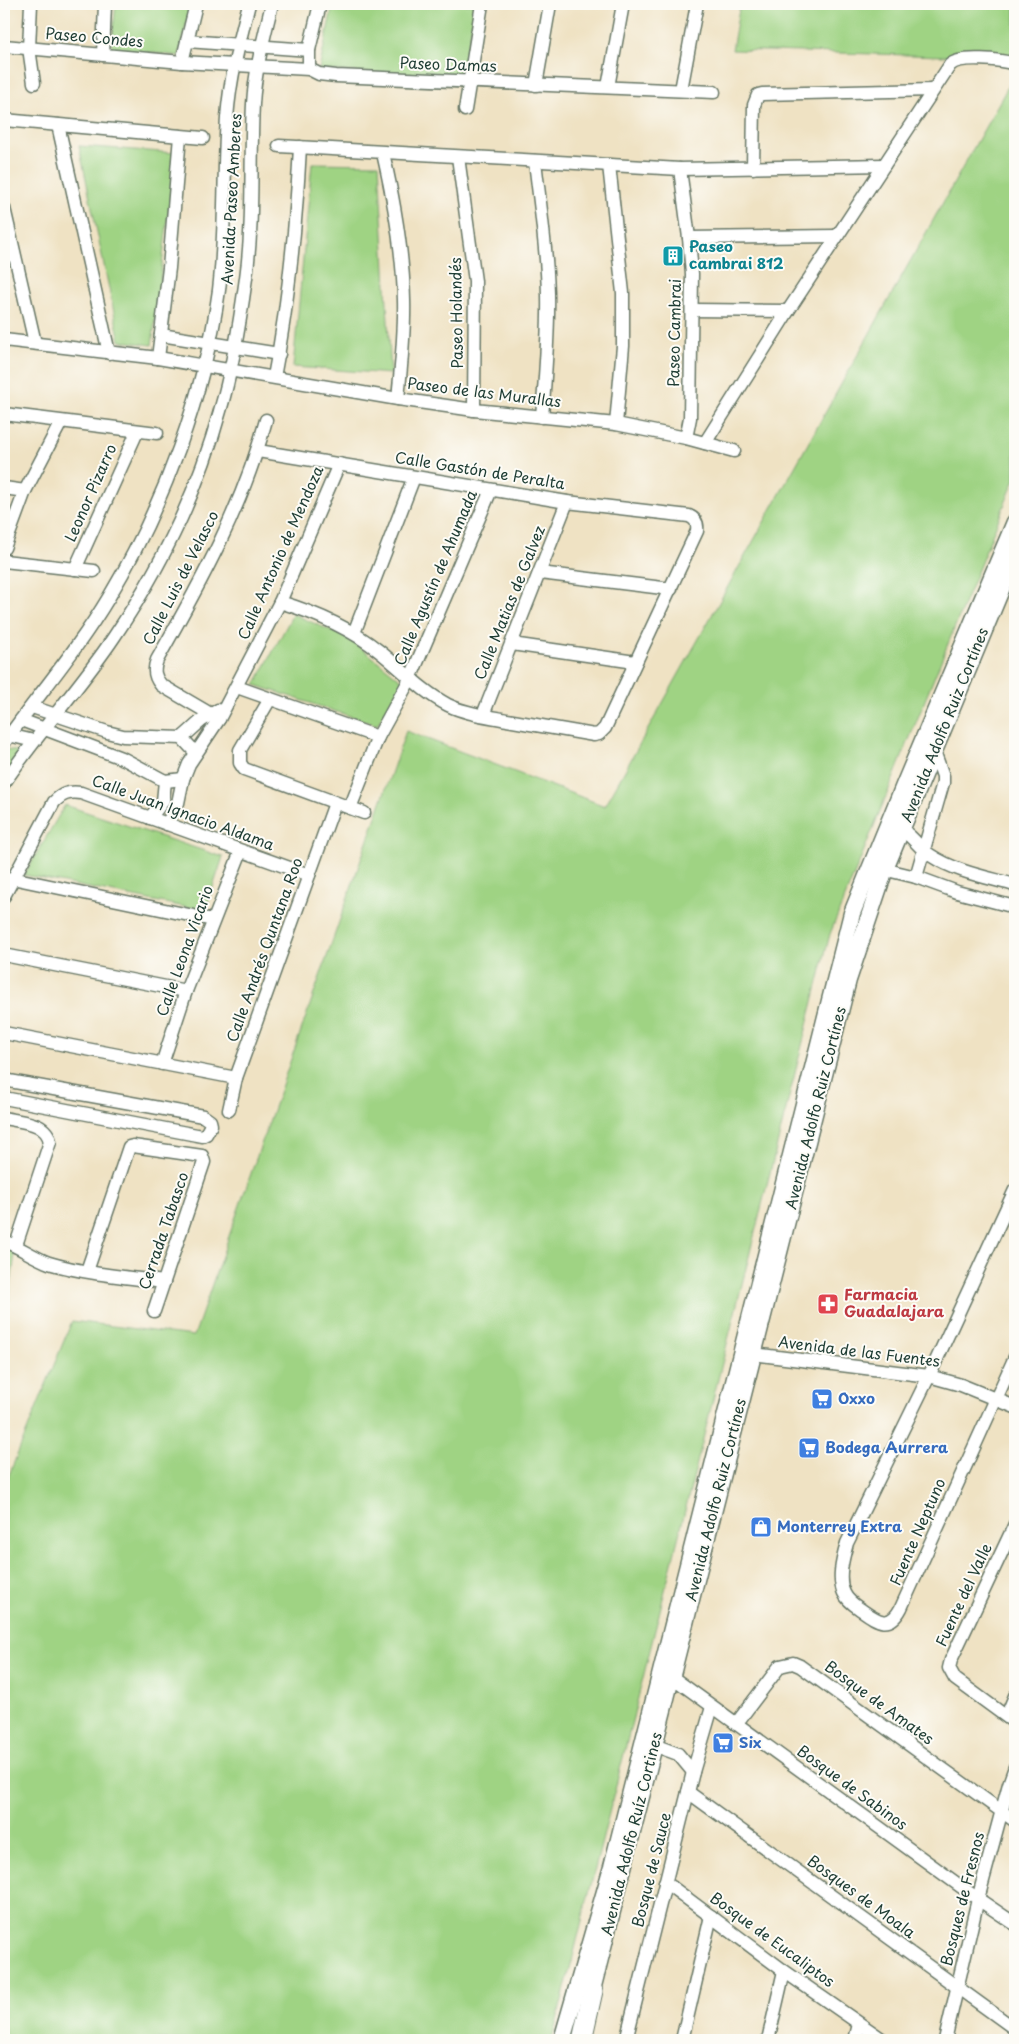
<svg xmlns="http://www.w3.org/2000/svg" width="1019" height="2044" font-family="'Playpen Sans',sans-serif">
<rect width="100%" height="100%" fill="#fdfcf7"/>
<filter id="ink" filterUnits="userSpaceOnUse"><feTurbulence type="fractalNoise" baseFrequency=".02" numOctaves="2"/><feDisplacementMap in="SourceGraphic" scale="10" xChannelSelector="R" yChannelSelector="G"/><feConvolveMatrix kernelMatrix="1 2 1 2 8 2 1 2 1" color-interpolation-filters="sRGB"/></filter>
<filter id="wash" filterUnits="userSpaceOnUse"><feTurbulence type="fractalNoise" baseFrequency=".0096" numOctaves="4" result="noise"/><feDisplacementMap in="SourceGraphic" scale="20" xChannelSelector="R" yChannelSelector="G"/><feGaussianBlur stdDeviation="1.12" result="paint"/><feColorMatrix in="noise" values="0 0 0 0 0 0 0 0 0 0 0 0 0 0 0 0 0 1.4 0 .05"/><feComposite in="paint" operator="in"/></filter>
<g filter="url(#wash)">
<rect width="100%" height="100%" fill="#efe2c3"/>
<g fill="#9fd383" stroke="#5f885c">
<path d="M116 4H191L179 56 111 48Z"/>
<path d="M333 4H476L462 77 319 70Z"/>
<path d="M740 4H1015V58L732 50Z"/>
<path d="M1015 74V479L830 934 552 2040H4V1487L72 1321 194 1336 406 731 605 806Z"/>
<path d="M79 146 176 153 152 345 120 341Z"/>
<path d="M312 163 379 164 391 374 293 367Z"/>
<path d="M293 614 350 639 404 682 377 725 255 685Z"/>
<path d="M4 749 26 753 4 784Z"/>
<path d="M65 805 223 857 205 911 24 875Z"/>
<path d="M4 1241 16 1245 9 1301 4 1300Z"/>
</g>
</g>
<g filter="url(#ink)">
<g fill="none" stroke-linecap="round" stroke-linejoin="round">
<g stroke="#687766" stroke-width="15">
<g id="minor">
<path d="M31 4 29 48 34 83"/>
<path d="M187 41 309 50"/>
<path d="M4 46 182 62 309 69 319 74 336 76 714 92"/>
<path d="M103 55 105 4"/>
<path d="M182 62 196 4"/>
<path d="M309 69V50L320 4"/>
<path d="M536 85 550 4"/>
<path d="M608 87 623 4"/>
<path d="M681 90 697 4"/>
<path d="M465 110 482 4"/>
<path d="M4 120 203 138"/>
<path d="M58 125 109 353"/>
<path d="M279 146 680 169 884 165"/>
<path d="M383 153C394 201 403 250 404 300 405 333 401 366 398 399"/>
<path d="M458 157 475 281 474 410"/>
<path d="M535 161C540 205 547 250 548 294 549 335 545 376 542 417"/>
<path d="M609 165 623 293V346L616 424"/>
<path d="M753 168 754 105 758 95 762 94 933 90"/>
<path d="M680 169 689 238 692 274 690 418 686 438"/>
<path d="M4 208 35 343"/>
<path d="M689 238 837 236"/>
<path d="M692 310 788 311"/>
<path d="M161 335 279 354"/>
<path d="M4 340 158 358 398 399 474 410 616 424 686 438 734 451"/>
<path d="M158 358 169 268 180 136"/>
<path d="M274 377C289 301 296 225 300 147"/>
<path d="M4 414 157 433"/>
<path d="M705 443 788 311 950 65C960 55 1002 60 1015 64"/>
<path d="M258 451 567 502 689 516C696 519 698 523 697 531L605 728 599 734 594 735C565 730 536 725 507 720 488 716 466 714 448 705 421 691 402 669 379 651 349 627 316 613 280 602"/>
<path d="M4 488 25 491"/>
<path d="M4 548 25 491 61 422"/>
<path d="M4 561 94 571"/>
<path d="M75 569 137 432"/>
<path d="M540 573 671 589"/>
<path d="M354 633 414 477"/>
<path d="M512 644 635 662"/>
<path d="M237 687 378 737"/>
<path d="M270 699 240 750V763L244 769 364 813"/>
<path d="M32 707 107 732 123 736 182 738 196 753"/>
<path d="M483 715 567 502"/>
<path d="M219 719 161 685C154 677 153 670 157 660 200 584 243 506 266 420"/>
<path d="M21 720 124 759 165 781 183 779"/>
<path d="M4 734 34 741"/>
<path d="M182 738 201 721 218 710"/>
<path d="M4 743C39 694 78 649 109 597 163 507 205 393 219 290 226 232 223 175 227 118 230 79 239 42 249 4"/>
<path d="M4 783C38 732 80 688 114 637 160 569 198 491 220 411 233 368 240 322 246 278 254 220 250 162 253 104 255 70 264 37 272 4"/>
<path d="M350 808 378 737 410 679 491 490"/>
<path d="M150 818 163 801 165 781"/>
<path d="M167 824 178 803 183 779 189 764 219 719 280 602 339 464"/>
<path d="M894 828C909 829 918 848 930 855 956 872 986 877 1015 885"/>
<path d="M877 865 879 868 916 877 957 892 1015 907"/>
<path d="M916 877 943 783V776L934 751"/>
<path d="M12 878 213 920"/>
<path d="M4 896 54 802C62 794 69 791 81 793L309 875"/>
<path d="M4 955 186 991"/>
<path d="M4 1033 236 1078"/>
<path d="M162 1064 186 991 241 851"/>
<path d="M4 1080 203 1116 210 1121 211 1125 206 1134 202 1136 4 1098"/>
<path d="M229 1110 236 1078 335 803"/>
<path d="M4 1118C20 1122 47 1121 50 1142L16 1245"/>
<path d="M1015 1190 929 1376 847 1543C843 1558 837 1578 844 1593 847 1600 854 1605 860 1609 876 1620 889 1631 901 1608L1015 1357"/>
<path d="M4 1241C20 1247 33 1257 49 1263 86 1274 126 1277 164 1282"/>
<path d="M87 1271 129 1147 133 1146 202 1156 204 1162 154 1311"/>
<path d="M745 1353 929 1376 961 1385 1015 1407"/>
<path d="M1015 1524 951 1660 949 1668 955 1679 1015 1723"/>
<path d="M666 1675 672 1677 978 1899 1015 1924"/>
<path d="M1007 1715 1015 1696"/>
<path d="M736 1724 780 1666 793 1663 800 1666 1015 1821"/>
<path d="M649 1740 651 1744 678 1754 693 1772"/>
<path d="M688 1792 1015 2029"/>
<path d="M665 1882 784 1971 883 2040"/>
<path d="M626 2040 693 1772 712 1707"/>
<path d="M682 2040 711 1916"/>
<path d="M768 2040 784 1971"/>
<path d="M855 2040 859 2024"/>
<path d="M945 2040 978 1899 1009 1784 1015 1767"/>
</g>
</g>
<g stroke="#687766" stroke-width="19">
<g id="major">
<path d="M589 2002 848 980 885 869 1015 556"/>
<path d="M562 2040 612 1867 852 913 905 783 1015 522"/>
</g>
</g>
<g stroke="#687766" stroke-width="21">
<path id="highway" d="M582 2040 593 1991"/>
</g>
<use href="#minor" stroke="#fff" stroke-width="12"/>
<use href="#major" stroke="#fff" stroke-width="16"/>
<use href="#highway" stroke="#fff" stroke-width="19"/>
</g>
</g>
<defs>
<g id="building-square" transform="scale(1.125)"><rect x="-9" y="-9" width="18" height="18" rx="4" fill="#0f9aa8" stroke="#fdfcf7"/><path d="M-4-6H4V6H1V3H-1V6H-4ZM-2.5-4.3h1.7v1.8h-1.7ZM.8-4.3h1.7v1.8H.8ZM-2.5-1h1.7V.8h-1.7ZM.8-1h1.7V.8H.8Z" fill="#fff"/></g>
<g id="pharmacy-square" transform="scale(1.125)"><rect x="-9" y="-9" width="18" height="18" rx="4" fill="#e0444e" stroke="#fdfcf7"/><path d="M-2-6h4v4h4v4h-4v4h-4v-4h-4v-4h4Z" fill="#fff"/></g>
<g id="supermarket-square" transform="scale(1.125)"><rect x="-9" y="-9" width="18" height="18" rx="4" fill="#3f7fe0" stroke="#fdfcf7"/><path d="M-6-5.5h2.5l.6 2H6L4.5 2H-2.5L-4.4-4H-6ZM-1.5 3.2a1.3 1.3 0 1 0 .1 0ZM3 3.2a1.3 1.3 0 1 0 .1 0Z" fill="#fff"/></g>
<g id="shop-square" transform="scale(1.125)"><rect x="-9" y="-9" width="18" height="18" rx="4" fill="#3f7fe0" stroke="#fdfcf7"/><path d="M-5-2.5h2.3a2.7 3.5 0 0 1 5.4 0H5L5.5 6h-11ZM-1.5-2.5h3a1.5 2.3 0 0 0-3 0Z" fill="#fff"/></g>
</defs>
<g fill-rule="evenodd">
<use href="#building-square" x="673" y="256"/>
<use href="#pharmacy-square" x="828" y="1304"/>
<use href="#supermarket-square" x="822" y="1399"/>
<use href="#supermarket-square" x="809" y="1448"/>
<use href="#shop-square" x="761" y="1527"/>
<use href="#supermarket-square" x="723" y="1743"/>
</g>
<g text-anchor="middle" stroke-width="4" stroke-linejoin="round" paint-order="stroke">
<g font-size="15" fill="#1f3d34" stroke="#fdfcf7">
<text transform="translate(94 38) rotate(5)" y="5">Paseo Condes</text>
<text transform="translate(448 65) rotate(2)" y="5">Paseo Damas</text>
<text transform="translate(232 199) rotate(-87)" y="5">Avenida Paseo Amberes</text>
<text transform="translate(457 313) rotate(-91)" y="5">Paseo Holandés</text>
<text transform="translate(675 333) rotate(-89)" y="5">Paseo Cambrai</text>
<text transform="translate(484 393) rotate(7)" y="5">Paseo de las Murallas</text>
<text transform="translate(480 471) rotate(9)" y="5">Calle Gastón de Peralta</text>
<text transform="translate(91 493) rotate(-66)" y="5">Leonor Pizarro</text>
<text transform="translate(281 553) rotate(-66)" y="5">Calle Antonio de Mendoza</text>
<text transform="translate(181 578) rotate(-63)" y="5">Calle Luis de Velasco</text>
<text transform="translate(436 578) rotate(-67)" y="5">Calle Agustín de Ahumada</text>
<text transform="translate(510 603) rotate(-68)" y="5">Calle Matias de Galvez</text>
<text transform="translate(945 725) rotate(-68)" y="5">Avenida Adolfo Ruiz Cortínes</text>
<text transform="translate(183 813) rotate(20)" y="5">Calle Juan Ignacio Aldama</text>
<text transform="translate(265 950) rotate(-70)" y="5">Calle Andrés Quntana Roo</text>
<text transform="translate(185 951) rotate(-70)" y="5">Calle Leona Vicario</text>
<text transform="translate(816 1108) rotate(-76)" y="5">Avenida Adolfo Ruiz Cortínes</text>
<text transform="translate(164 1231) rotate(-71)" y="5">Cerrada Tabasco</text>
<text transform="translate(859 1352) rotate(7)" y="5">Avenida de las Fuentes</text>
<text transform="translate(716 1500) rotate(-76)" y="5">Avenida Adolfo Ruiz Cortínes</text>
<text transform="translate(918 1532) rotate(-66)" y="5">Fuente Neptuno</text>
<text transform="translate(964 1595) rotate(-65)" y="5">Fuente del Valle</text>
<text transform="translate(879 1703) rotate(36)" y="5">Bosque de Amates</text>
<text transform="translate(852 1788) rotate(36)" y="5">Bosque de Sabinos</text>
<text transform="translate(632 1834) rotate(-76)" y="5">Avenida Adolfo Ruíz Cortines</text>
<text transform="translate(652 1870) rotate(-76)" y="5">Bosque de Sauce</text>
<text transform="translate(861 1897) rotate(36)" y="5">Bosques de Moala</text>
<text transform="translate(963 1899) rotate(-76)" y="5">Bosques de Fresnos</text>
<text transform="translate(772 1940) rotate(36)" y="5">Bosque de Eucaliptos</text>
</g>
<g font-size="15" font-weight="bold" fill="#0d838f" stroke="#fdfcf7" text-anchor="start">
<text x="689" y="252">Paseo<tspan x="689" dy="17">cambrai 812</tspan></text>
</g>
<g font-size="15" font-weight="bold" fill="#be3a42" stroke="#fdfcf7" text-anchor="start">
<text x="844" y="1300">Farmacia<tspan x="844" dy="17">Guadalajara</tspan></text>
</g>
<g font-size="15" font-weight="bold" fill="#366cbe" stroke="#fdfcf7" text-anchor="start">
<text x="838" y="1404">Oxxo</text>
<text x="825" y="1453">Bodega Aurrera</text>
<text x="777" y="1532">Monterrey Extra</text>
<text x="739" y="1748">Six</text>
</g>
</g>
<rect width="1019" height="2044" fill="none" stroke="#fdfcf7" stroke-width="20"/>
</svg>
